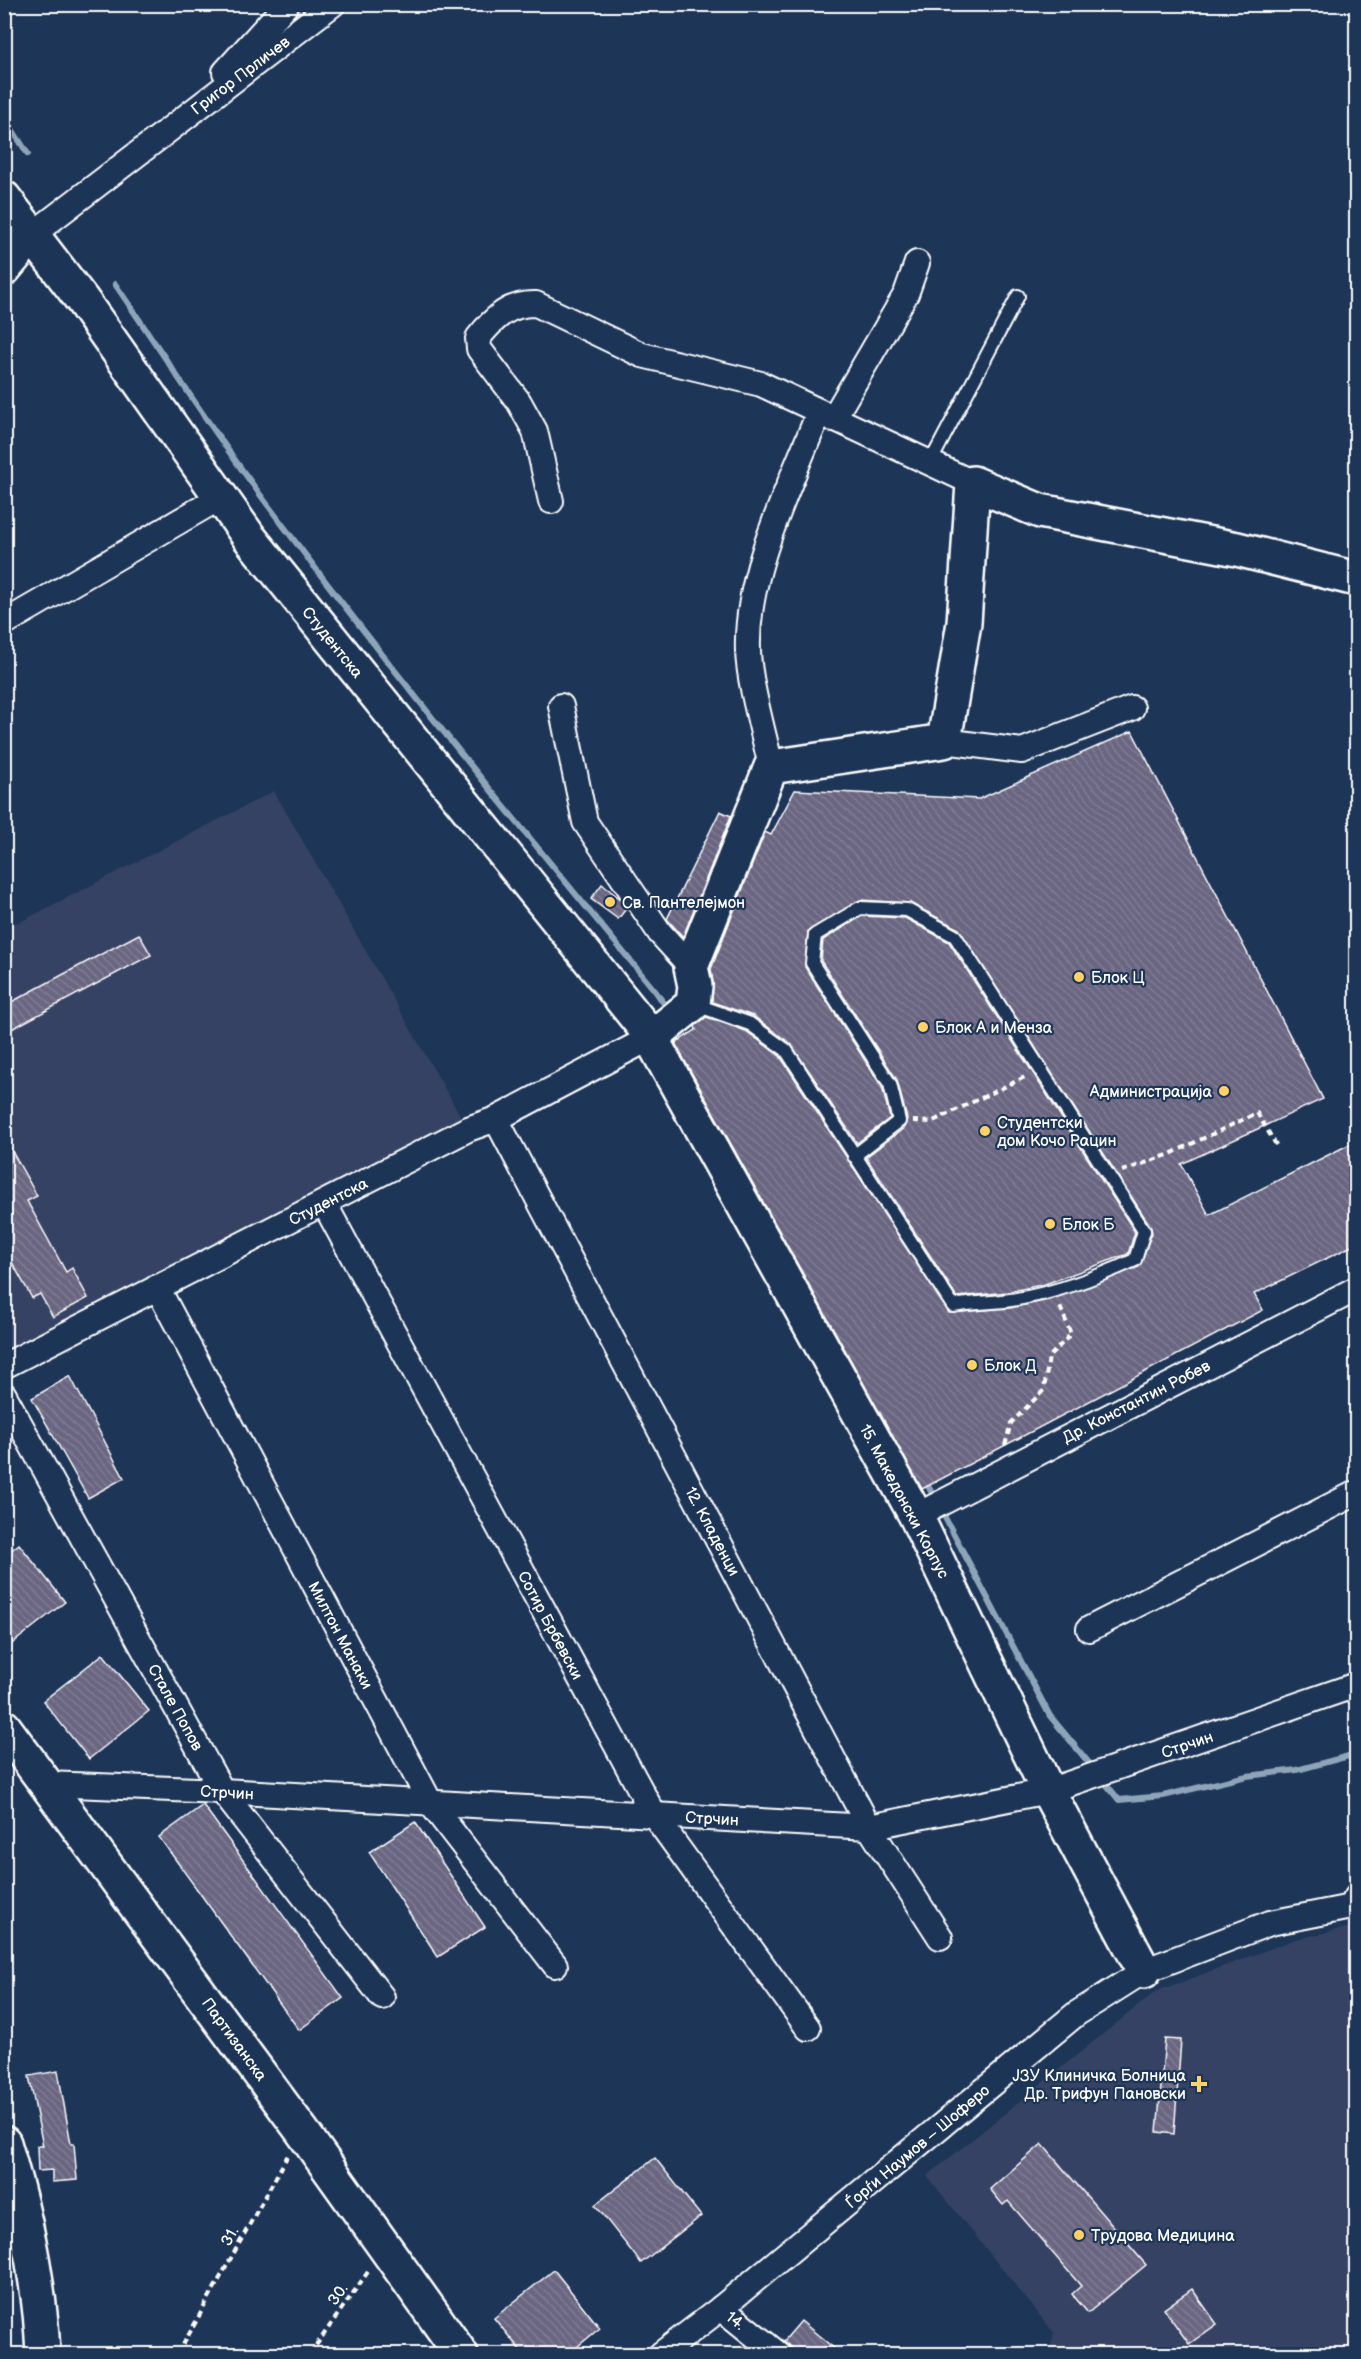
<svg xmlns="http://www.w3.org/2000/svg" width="1361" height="2359" font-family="'Balsamiq Sans',sans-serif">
<defs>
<pattern id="building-back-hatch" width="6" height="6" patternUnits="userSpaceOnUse" patternTransform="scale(1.5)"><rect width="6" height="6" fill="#6a6581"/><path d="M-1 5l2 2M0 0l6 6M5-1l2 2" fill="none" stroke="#807c94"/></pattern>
</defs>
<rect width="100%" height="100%" fill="#1d3557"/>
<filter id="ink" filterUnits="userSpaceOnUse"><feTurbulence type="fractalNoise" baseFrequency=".0167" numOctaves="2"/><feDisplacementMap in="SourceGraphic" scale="12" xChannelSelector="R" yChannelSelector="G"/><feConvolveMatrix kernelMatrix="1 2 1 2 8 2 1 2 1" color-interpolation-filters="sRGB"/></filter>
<g filter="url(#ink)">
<g fill="#344364">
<path d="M274 791 468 1129 5 1367V924L20 922Z"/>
<path d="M1356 1926V2354H1049L1054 2333 927 2176 1155 1992 1296 1939Z"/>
</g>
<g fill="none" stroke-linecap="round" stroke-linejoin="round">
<g stroke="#8ea5b9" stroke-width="6">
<path d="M4 117 28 154"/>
<path d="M115 284C161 351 205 420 253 485 381 659 519 825 656 992L669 1011"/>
<path d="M925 1480 936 1501"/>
<path d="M941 1510 1050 1716 1094 1769"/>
<path d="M1102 1779 1119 1800 1163 1796 1247 1776 1297 1770 1356 1754"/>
</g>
</g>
<g fill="url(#building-back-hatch)" stroke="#fff" stroke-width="1.5">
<path d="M1132 731 1323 1099 1181 1164 1209 1215 1356 1141V1244L1254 1294 1263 1310 922 1489 675 1043 696 1030 695 1026 706 1017 746 1031 780 1056 949 1313 1010 1308 1049 1300 1139 1267 1152 1233 1151 1227 959 929 910 903 860 900 808 931 805 967 882 1087 890 1118 857 1143 791 1044 753 1016 712 1002 713 982 711 969 765 832 771 835 795 790 979 799Z"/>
<path d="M720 811 731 816 683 937 667 919Z"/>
<path d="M602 884 618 897 626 909 618 919 591 899Z"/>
<path d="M862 916 905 918 949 942 1135 1232 1128 1254 1045 1284 1008 1292 957 1297 866 1157 904 1128 907 1119 897 1080 821 961 823 940Z"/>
<path d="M139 934 151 955 4 1033V1006Z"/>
<path d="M4 1137 37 1196 27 1201 66 1272 72 1268 88 1298 53 1317 40 1294 32 1298 4 1248Z"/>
<path d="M70 1376 124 1478 88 1498 32 1398Z"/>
<path d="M19 1544 65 1602 4 1650V1556Z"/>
<path d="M103 1654 149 1711 89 1759 43 1701Z"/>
<path d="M203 1805 343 1998 299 2030 159 1837Z"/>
<path d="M415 1822 485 1927 438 1957 369 1852Z"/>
<path d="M1165 2039 1181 2040 1174 2134 1157 2132Z"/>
<path d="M58 2071 71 2144H74L77 2180 52 2182V2170L38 2171 37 2146H43L29 2076Z"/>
<path d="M1042 2144 1146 2265 1088 2313 1072 2294 1081 2286 1008 2201 1003 2205 990 2189Z"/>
<path d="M655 2158 701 2216 641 2263 595 2205Z"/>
<path d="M554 2270 600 2328 567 2355H524L494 2318Z"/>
<path d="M1192 2289 1217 2324 1189 2344 1164 2309Z"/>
<path d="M801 2321 842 2355H792L791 2348 784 2341Z"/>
</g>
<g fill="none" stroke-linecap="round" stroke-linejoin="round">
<g stroke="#fff" stroke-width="16">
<g id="lane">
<path d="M930 463 1018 296"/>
<path d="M694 1004 750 1024 786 1050 953 1306C975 1302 996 1303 1017 1299 1058 1292 1098 1277 1135 1260L1144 1231 955 936 907 910 860 908 815 935 812 963 890 1084 899 1121 854 1156"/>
<path d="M1341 1908 1356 1888"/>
</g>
</g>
<g stroke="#fff" stroke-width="28">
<g id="street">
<path d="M225 72 287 4"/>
<path d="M33 234 333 4"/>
<path d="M833 419 906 294 917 263"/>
<path d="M551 501 535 431 519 402 479 349 478 338C494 318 509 303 536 304L642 355 761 384 973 483"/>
<path d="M4 623 221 497"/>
<path d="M561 706 585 822 660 933 691 967"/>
<path d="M944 741 1022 751 1132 708"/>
<path d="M771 767C764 734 749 683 748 651 745 572 791 484 819 412"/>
<path d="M496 1119 869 1827 940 1937"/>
<path d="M324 1203 654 1815 808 2028"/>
<path d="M157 1287 431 1804 555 1965"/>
<path d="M4 1366 468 1129 496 1119 652 1037"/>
<path d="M4 1395 222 1791 382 1997"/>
<path d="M916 1516 1356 1289"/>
<path d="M1089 1629 1356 1493"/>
<path d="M47 1784 222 1791 869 1827 1048 1791 1356 1685"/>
<path d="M721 2308 778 2354"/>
<path d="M661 2354 721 2308 1076 2014 1144 1971 1270 1923 1356 1906"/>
</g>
</g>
<g stroke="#fff" stroke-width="38">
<g id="secondary">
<path d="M4 198 82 300 249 537 652 1037 693 1004 695 986 691 967 771 767 944 741 964 623 973 483 1040 511 1237 549 1356 579"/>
<path d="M4 269 33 234"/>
<path d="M651 1038 916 1516 1048 1791 1144 1971"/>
<path d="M4 1727 302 2131 461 2354"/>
<path d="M4 2143C25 2212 40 2282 43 2354"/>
</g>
</g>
<g stroke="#fff" stroke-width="4" stroke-dasharray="6 4.5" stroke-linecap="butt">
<path d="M913 1121 931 1122 1027 1076"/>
<path d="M1122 1171 1168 1155 1257 1113 1278 1148"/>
<path d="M1005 1445 1011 1423 1044 1390 1049 1357 1071 1334 1059 1304"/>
<path d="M178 2354 288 2155"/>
<path d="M310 2354 370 2269"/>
</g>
<use href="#lane" stroke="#1d3557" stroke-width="12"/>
<use href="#street" stroke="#1d3557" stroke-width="24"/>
<use href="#secondary" stroke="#1d3557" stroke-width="33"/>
</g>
</g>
<g fill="#ffd166" stroke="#1d3557" stroke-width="2">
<circle cx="610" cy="902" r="6"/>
<circle cx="1079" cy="977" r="6"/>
<circle cx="923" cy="1027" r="6"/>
<circle cx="1224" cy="1091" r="6"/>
<circle cx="985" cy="1131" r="6"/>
<circle cx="1050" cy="1224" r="6"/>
<circle cx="972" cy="1365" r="6"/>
<path d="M1196 2075h6v6h6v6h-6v6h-6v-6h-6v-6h6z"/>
<circle cx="1079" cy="2235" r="6"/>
</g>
<g text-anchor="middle" stroke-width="4.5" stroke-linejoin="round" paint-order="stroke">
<g font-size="16" fill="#fff" stroke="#1d3557">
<text transform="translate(240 75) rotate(-37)" y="6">Григор Прличев</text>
<text transform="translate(333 642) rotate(51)" y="6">Студентска</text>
<text transform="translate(328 1201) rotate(-27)" y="6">Студентска</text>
<text transform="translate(1136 1401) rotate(-27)" y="6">Др. Константин Робев</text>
<text transform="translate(905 1501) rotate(62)" y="6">15. Македонски Корпус</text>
<text transform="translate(713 1531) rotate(62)" y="6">12. Кладенци</text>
<text transform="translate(551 1625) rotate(62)" y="6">Сотир Брбевски</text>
<text transform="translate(341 1635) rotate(62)" y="6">Милтон Манаки</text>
<text transform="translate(176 1707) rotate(61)" y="6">Стале Попов</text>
<text transform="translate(1187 1744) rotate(-19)" y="6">Стрчин</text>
<text transform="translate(227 1792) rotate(3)" y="6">Стрчин</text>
<text transform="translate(712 1818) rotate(3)" y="6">Стрчин</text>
<text transform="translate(235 2039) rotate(54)" y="6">Партизанска</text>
<text transform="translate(917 2146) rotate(-40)" y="6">Ѓорѓи Наумов – Шоферо</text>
<text transform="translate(229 2236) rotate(-61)" y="6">31.</text>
<text transform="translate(337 2294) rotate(-55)" y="6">30.</text>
<text transform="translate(736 2320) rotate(39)" y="6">14.</text>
</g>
<g font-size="16" fill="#fff" stroke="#1d3557" text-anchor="start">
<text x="622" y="908">Св. Пантелејмон</text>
<text x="1091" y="983">Блок Ц</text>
<text x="935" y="1033">Блок А и Менза</text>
<text x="1212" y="1097" text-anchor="end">Администрација</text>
<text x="997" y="1128">Студентски<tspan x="997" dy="18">дом Кочо Рацин</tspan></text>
<text x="1062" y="1230">Блок Б</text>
<text x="984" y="1371">Блок Д</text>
<text x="1186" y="2081" text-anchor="end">ЈЗУ Клиничка Болница<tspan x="1186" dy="18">Др. Трифун Пановски</tspan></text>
<text x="1091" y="2241">Трудова Медицина</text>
</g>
</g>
<rect width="1361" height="2359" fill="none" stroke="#1d3557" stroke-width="24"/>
<rect x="12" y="12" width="1337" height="2335" fill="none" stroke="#fff" stroke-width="2" filter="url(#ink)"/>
</svg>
